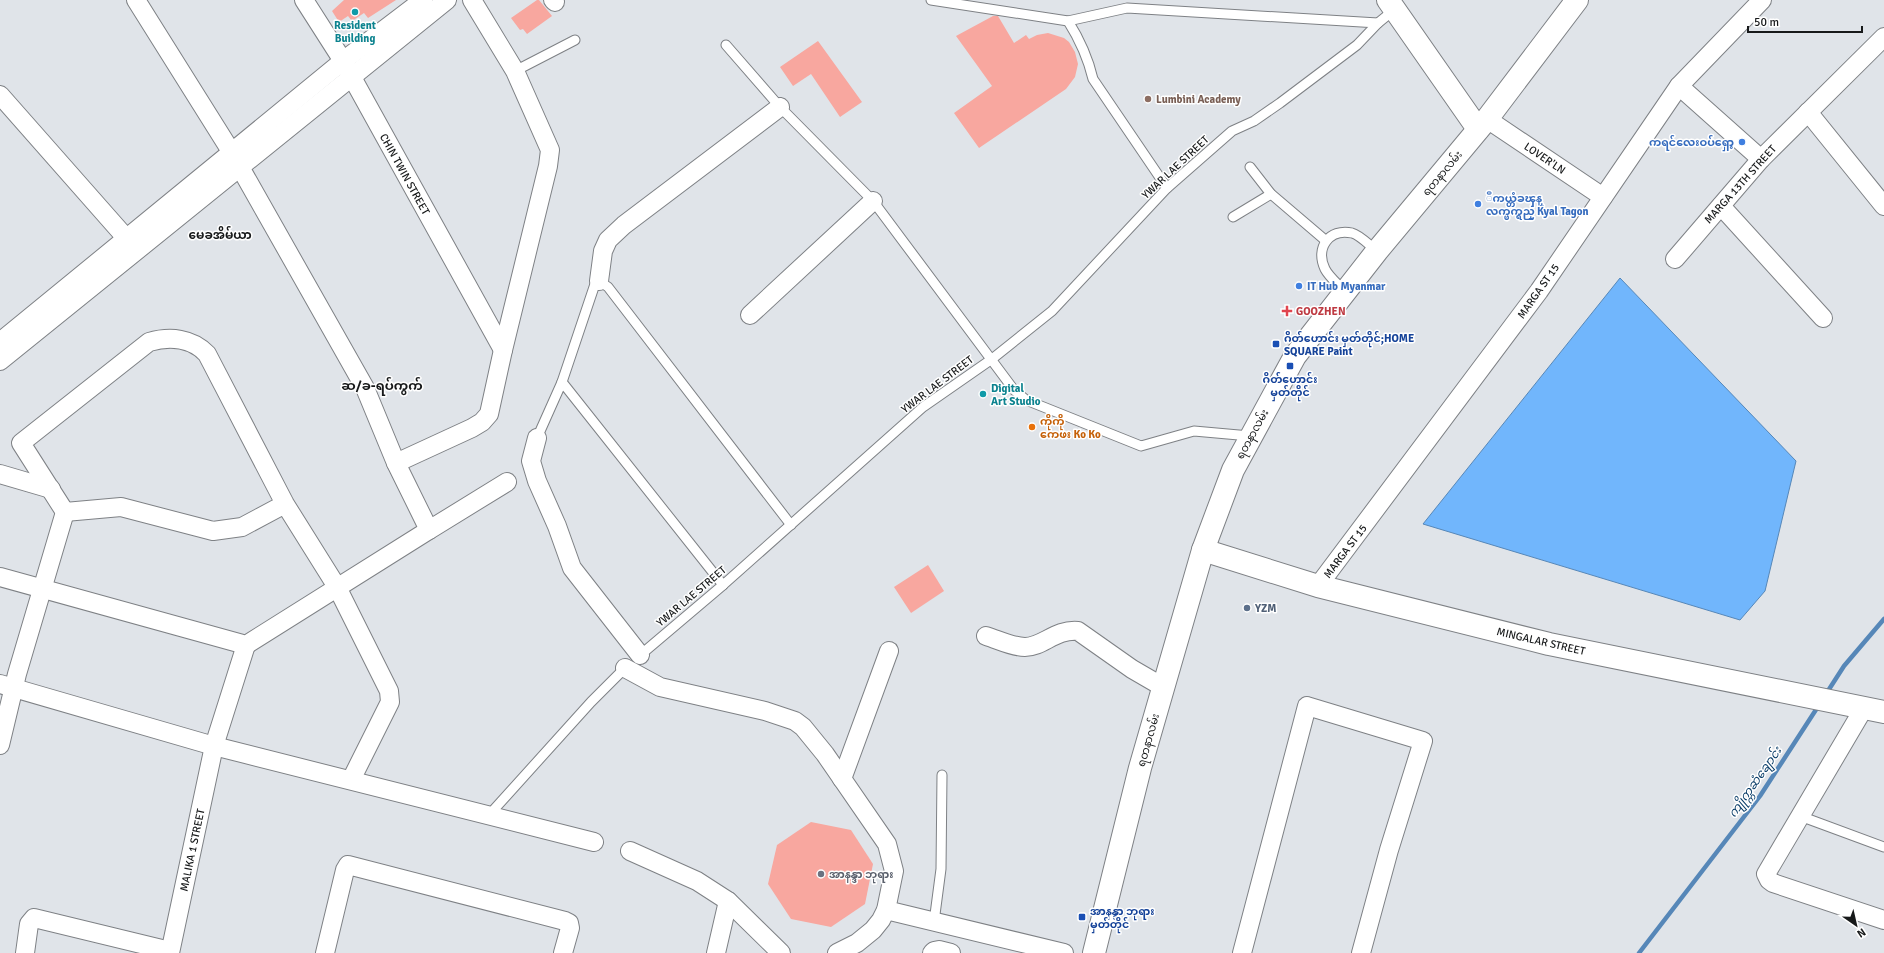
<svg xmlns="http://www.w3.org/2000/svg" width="1884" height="953" font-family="Signika,'Noto Sans Myanmar',sans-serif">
<rect width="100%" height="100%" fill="#e0e4e9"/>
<path fill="#71b6fc" stroke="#5687b8" d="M1620 278 1796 461 1765 591 1740 620 1423 524Z"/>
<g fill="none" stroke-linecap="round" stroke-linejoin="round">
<g stroke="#5687b8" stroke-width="4.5">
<path d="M1826 694 1844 666 1884 619"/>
<path d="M1639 953 1760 796 1819 705"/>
</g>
</g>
<g fill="#f8a79f">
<path d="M344 0H396L368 18 364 13 352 21 348 16 339 22 332 11Z"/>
<path d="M537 0H539L552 16 527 34 523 29 520 30 511 18Z"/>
<path d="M993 16H998L1014 43 1026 35 1029 39 1037 35 1048 33 1064 38 1069 42 1075 52 1078 64 1075 77 1066 89 979 148 954 113 992 86 956 36Z"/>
<path d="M818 41 862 102 840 117 811 74 793 86 780 67Z"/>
<path d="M928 565 944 591 911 613 894 587Z"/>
<path d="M811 822 851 830 873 864 865 904 831 927 791 919 768 884 777 845Z"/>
</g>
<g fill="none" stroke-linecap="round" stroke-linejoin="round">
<g stroke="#7e8185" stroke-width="11">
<g id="lane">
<path d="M931 0 1068 21 1127 8 1378 23 1394 10"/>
<path d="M1068 21C1080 40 1088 58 1093 79L1167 188"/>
<path d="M726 45 780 107 873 201 1014 390 1026 400 1141 446 1194 431 1250 436"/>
<path d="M515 71 575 40"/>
<path d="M1250 167 1271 194 1325 240"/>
<path d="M1233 217 1271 194"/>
<path d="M1345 292C1339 285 1329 277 1325 269 1315 248 1329 228 1352 233 1360 235 1370 246 1377 251"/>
<path d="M562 382 595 284 599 281 608 287 791 525"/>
<path d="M537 438 562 382 723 585"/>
<path d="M638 657 723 585 923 407 992 359 1052 311 1167 188 1232 131 1254 121 1280 103 1357 45 1378 23"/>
<path d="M489 815 591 702 627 666"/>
<path d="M1800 816 1884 847"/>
<path d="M934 922 941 869 942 775"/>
</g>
</g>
<g stroke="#7e8185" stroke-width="20">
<g id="street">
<path d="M136 0 232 153 365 388 396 463 429 530 507 482"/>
<path d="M304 0 343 61 503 350"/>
<path d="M553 0 555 2"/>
<path d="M1679 86 1761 159"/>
<path d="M0 95 127 239"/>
<path d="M1808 112 1884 206"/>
<path d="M1487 119 1603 197"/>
<path d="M1721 206 1823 318"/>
<path d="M1675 259 1761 159 1884 37"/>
<path d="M599 281 603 251 608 240 624 225 780 107"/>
<path d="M750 315 873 201"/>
<path d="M0 342 343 61 423 0"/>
<path d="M0 361 447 0"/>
<path d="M537 438 531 461 537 481 557 526 572 568 640 655"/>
<path d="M396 463 472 428 482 422 489 414 503 350 548 166 550 150 515 71 472 0"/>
<path d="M0 474 51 489"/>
<path d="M285 504 242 527 213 531 121 507 65 512 21 443 149 342C170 336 192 338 207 354L285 504 337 587 389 691 390 702 351 780"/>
<path d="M0 577 246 645 429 530"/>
<path d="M1318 586 1539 291 1679 86 1762 0"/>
<path d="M986 636C999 640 1012 647 1025 647 1043 647 1055 629 1078 631L1132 669 1163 687"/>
<path d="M625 668 660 687 765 711 795 721 803 727 825 754 887 844 894 871 886 910 881 920 873 930 857 943 837 953"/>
<path d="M0 684 214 746 594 842"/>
<path d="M1864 708 1766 874 1769 880 1773 883 1884 920"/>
<path d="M0 745 17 674 65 512"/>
<path d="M842 779 889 651"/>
<path d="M630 851 697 881 728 901 781 953"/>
<path d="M886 910 1064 953"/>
<path d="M25 953 29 924 34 918 170 951"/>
<path d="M170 953 214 746 246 645"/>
<path d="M325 953 345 870 348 865 565 921 569 923 570 928 563 953"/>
<path d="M716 953 728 901"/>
<path d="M932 953 934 951 939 950 951 953"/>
<path d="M1242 953 1307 706 1423 741 1389 850 1361 953"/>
</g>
</g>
<g stroke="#7e8185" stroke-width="24">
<g id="secondary">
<path d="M1388 0 1478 129"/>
<path d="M1203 550 1318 586 1549 644 1884 712"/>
<path d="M1094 953 1140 768 1203 550 1233 470 1295 356 1377 251 1487 119 1577 0"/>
</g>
</g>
<use href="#lane" stroke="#fff" stroke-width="9"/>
<use href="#street" stroke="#fff" stroke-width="18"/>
<use href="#secondary" stroke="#fff" stroke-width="22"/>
</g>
<g fill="#0f9aa8" stroke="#fff" stroke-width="1.5">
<circle cx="355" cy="12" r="4"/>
<circle cx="983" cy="394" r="4"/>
</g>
<circle fill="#8d6e63" stroke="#fff" stroke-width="1.5" cx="1148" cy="99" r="4"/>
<g fill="#3f7fe0" stroke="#fff" stroke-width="1.5">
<circle cx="1742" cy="142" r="4"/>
<circle cx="1478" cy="204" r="4"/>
<circle cx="1299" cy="286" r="4"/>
</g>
<path fill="#e0444e" stroke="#fff" stroke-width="1.5" d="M1285 305h4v4h4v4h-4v4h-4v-4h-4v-4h4z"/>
<g fill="#1a4fb4" stroke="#fff" stroke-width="1.5">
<rect x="1272" y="340" width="8" height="8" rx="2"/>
<rect x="1286" y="362" width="8" height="8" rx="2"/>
<rect x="1078" y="913" width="8" height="8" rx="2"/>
</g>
<circle fill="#e8710a" stroke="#fff" stroke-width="1.5" cx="1032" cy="427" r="4"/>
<circle fill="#5c6f8a" stroke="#fff" stroke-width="1.5" cx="1247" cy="608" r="4"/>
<circle fill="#6b7280" stroke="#fff" stroke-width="1.5" cx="821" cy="874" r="4"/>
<g text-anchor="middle" stroke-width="3" stroke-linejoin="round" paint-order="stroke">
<g font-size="11" font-weight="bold" fill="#0d838f" stroke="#fff">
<text x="355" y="29">Resident<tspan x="355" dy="13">Building</tspan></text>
<text x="991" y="392" text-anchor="start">Digital<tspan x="991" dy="13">Art Studio</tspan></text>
</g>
<g font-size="11" font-weight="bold" fill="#785e54" stroke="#fff" text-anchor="start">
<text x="1156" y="103">Lumbini Academy</text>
</g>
<g font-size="11" font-weight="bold" fill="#366cbe" stroke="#fff" text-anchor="start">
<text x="1734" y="146" text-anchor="end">ကရင်လေးဝပ်ရှော့</text>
<text x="1486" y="202">ဳကယ္တံခၾန္<tspan x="1486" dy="13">လက္ဖက္ရည္ Kyal Tagon</tspan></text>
<text x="1307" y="290">IT Hub Myanmar</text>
</g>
<g font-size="11" fill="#17191a" stroke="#fff">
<text transform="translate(1545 158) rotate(34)" y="4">LOVER'LN</text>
<text transform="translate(1175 167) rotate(-43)" y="4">YWAR LAE STREET</text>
<text transform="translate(1442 173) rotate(-50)" y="4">ရတနာလမ်း</text>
<text transform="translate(405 174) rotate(61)" y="4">CHIN TWIN STREET</text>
<text transform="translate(1740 184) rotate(-48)" y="4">MARGA 13TH STREET</text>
<text transform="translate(1538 291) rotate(-55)" y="4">MARGA ST 15</text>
<text transform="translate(937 384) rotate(-37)" y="4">YWAR LAE STREET</text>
<text transform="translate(1252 434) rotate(-61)" y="4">ရတနာလမ်း</text>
<text transform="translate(1345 551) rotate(-53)" y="4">MARGA ST 15</text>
<text transform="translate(691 596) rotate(-40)" y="4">YWAR LAE STREET</text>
<text transform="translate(1541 641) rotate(13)" y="4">MINGALAR STREET</text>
<text transform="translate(1148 740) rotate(-74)" y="4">ရတနာလမ်း</text>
<text transform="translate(192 850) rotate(-78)" y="4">MALIKA 1 STREET</text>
</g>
<g font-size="11" font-weight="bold" fill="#be3a42" stroke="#fff" text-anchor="start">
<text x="1296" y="315">GOOZHEN</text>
</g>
<g font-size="11" font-weight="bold" fill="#164399" stroke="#fff" text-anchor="start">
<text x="1284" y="342">ဂိတ်ဟောင်း မှတ်တိုင်;HOME<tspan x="1284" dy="13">SQUARE Paint</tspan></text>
<text x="1290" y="383" text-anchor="middle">ဂိတ်ဟောင်း<tspan x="1290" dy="13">မှတ်တိုင်</tspan></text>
<text x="1090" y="915">အာနန္ဒာ ဘုရား<tspan x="1090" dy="13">မှတ်တိုင်</tspan></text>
</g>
<g font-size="11" font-weight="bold" fill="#c56008" stroke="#fff" text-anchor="start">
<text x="1040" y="425">ကိုကို<tspan x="1040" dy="13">ကေဖး Ko Ko</tspan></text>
</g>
<g font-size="11" font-weight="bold" fill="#4e5e75" stroke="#fff" text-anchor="start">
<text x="1255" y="612">YZM</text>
</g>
<g font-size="11" font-weight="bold" fill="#5b616d" stroke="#fff" text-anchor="start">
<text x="829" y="878">အာနန္ဒာ ဘုရား</text>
</g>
<g font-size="12" font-weight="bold" fill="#17191a" stroke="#fff">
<text x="220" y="239">မေခအိမ်ယာ</text>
</g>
<g font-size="12" font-style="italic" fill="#073b67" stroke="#fff">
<text transform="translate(1755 782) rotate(-55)" y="4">ကျိုက္ကဆံချောင်း</text>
</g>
<g font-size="13" font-weight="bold" fill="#17191a" stroke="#fff">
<text x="382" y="390">ဆ/ခ-ရပ်ကွက်</text>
</g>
</g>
<g transform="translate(1856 925) rotate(146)" stroke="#ffffff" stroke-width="3" paint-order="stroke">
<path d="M0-3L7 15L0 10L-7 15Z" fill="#17191a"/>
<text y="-6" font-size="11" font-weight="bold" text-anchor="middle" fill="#17191a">N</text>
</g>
<path d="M1748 26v6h114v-6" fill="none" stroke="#17191a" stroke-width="2"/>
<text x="1754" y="26" font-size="12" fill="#17191a" stroke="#ffffff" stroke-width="3" paint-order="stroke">50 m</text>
</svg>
